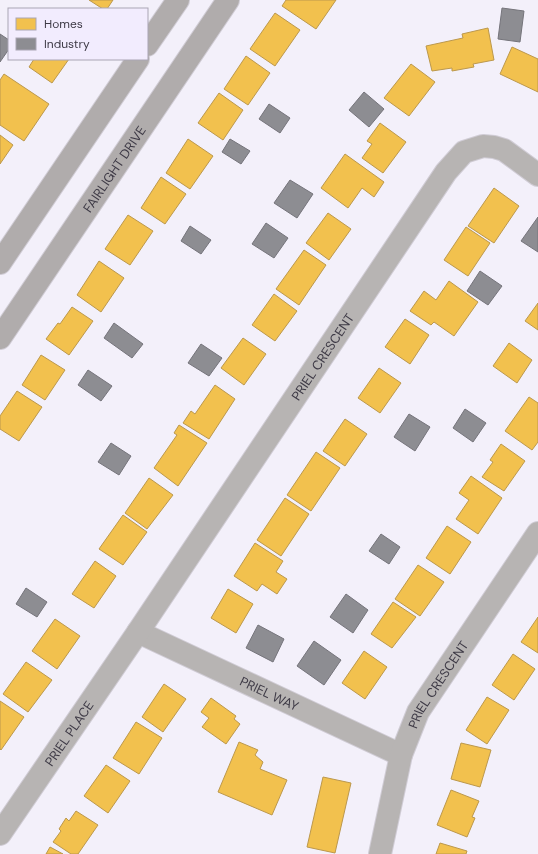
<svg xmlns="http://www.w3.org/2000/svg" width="538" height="854" font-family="'DM Sans',sans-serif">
<rect width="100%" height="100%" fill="#f3f0fa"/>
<g fill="#f2c14e" stroke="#bc984c">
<path d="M89 0H113L107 9H103Z"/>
<path d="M286 0H336L316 29 282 6Z"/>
<path d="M275 13 300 30 275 66 250 49Z"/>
<path d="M488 28 494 60 473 64 474 67 452 71V68L432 71 426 46 463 38 462 34Z"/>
<path d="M512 47 538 59V92L500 74Z"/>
<path d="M246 56 270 73 248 105 224 89Z"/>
<path d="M34 59H69L52 83 29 67Z"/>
<path d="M411 64 435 82 409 116 384 98Z"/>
<path d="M4 74 49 104 24 141 0 125V80Z"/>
<path d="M219 93 243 110 223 140 198 123Z"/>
<path d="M380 123 406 142 383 173 362 158 372 144 367 141Z"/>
<path d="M0 135 13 145 0 164Z"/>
<path d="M188 139 213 156 190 189 166 173Z"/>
<path d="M345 154 384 182 374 197 362 188 348 208 321 188Z"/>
<path d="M161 177 186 194 165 224 141 208Z"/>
<path d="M494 188 519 206 494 243 468 226Z"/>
<path d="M328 213 351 229 329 260 306 243Z"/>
<path d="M128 215 153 231 130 265 105 249Z"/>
<path d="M466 227 490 243 468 276 444 260Z"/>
<path d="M304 250 326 265 299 305 276 289Z"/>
<path d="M99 261 124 278 101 312 77 295Z"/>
<path d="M449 281 478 302 454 336 434 322 431 325 410 311 424 291 436 300Z"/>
<path d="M274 294 297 311 275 341 252 325Z"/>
<path d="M538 303V330L525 321Z"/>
<path d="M72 307 93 321 69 355 46 339 58 323 60 324Z"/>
<path d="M405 319 429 335 410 364 385 347Z"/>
<path d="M243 338 266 354 244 385 221 368Z"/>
<path d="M509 343 532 360 517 383 493 366Z"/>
<path d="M41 355 65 370 45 400 22 385Z"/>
<path d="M379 368 401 383 380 413 358 398Z"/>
<path d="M215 385 235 399 209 439 183 423 191 411 195 414Z"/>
<path d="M17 391 42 407 19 441 0 429V416Z"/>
<path d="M529 397 538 403V442L532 450 505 431Z"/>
<path d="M345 419 367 434 345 466 323 451Z"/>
<path d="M179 425 207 443 178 486 154 468 177 435 174 433Z"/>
<path d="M501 444 525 461 504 491 482 477 493 462 490 460Z"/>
<path d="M316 452 340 468 311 511 287 495Z"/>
<path d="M471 476 502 498 478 534 456 519 469 500 459 493Z"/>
<path d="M149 478 173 495 147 529 125 513Z"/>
<path d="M285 498 309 514 281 556 257 540Z"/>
<path d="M123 515 147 532 123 565 99 549Z"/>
<path d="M447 526 471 542 450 574 426 558Z"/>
<path d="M255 543 283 561 276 572 287 579 277 594 262 584 257 591 234 576Z"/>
<path d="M95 561 116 576 94 608 72 594Z"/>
<path d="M418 565 444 582 420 616 395 599Z"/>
<path d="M228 589 253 604 236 633 211 618Z"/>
<path d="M393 602 416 617 392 648 371 634Z"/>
<path d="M538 617V653L521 642Z"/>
<path d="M55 619 80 636 57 669 32 651Z"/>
<path d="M364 651 387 667 365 699 342 683Z"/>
<path d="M513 654 535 669 514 700 492 685Z"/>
<path d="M26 662 52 680 28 712 3 694Z"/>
<path d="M164 684 186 699 163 732 142 717Z"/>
<path d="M487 697 509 710 487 744 466 730Z"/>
<path d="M211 698 236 716 234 719 240 724 226 744 202 727 209 718 201 712Z"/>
<path d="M0 701 24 717 1 750 0 749Z"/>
<path d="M136 722 162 738 139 774 113 758Z"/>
<path d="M239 742 258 750 255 755 263 762 260 769 287 780 272 815 218 792Z"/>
<path d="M461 743 491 750 480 787 451 779Z"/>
<path d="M106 765 130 781 108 813 84 796Z"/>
<path d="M323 777 351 783 335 853 307 847Z"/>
<path d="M451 790 479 801 472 817 475 818 467 837 437 825Z"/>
<path d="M76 811 98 825 78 854H71L53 842 61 831 59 829 66 818 69 821Z"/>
<path d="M440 843 467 851 466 854H436Z"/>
<path d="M50 847 63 854H46Z"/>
</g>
<g fill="#8d8d92" stroke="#75747b">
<path d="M502 8 524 11 520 42 498 39Z"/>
<path d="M0 34 9 40V49L0 62Z"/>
<path d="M364 92 384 109 369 127 349 110Z"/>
<path d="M269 104 290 118 280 133 259 119Z"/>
<path d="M230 139 250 151 241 164 222 152Z"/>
<path d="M290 180 313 194 297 218 274 203Z"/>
<path d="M538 217V252L521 241Z"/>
<path d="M266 223 288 238 274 258 252 244Z"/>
<path d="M190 226 211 240 201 254 181 241Z"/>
<path d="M480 271 502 286 488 305 467 291Z"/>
<path d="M114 323 143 344 132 358 104 338Z"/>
<path d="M201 344 222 358 209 376 188 363Z"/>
<path d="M88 370 112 386 101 401 78 385Z"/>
<path d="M465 409 486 423 473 442 453 428Z"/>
<path d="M409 414 430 427 415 451 394 437Z"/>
<path d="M111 443 131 456 119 475 98 462Z"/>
<path d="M381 534 400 547 389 564 369 551Z"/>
<path d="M26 588 47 602 37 617 16 604Z"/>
<path d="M346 594 368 610 353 633 330 617Z"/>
<path d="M258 625 284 639 273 662 246 648Z"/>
<path d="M314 641 341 660 324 685 297 666Z"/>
</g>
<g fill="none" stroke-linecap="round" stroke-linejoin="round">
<g stroke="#d0ccd5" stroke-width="24">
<g id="minor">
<path id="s1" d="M138 632 401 755"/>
<path id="s2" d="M0 834 138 632 446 172 464 152 483 146 494 147 504 150 538 175"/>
<path id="s3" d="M380 854 401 755 418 712 538 533"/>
</g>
</g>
<g stroke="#d0ccd5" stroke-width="24">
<g id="major">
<path d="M147 45 178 0"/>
<path d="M0 263 138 59"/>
<path id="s4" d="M0 338 228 0"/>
</g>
</g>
<use href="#minor" stroke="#b7b4b3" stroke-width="22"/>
<use href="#major" stroke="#b0acac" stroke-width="22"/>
</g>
<g text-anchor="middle" stroke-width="4" stroke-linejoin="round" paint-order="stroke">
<g font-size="13" fill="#3e3a46" stroke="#f2ecfe">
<text dy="5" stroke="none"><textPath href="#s4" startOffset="204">FAIRLIGHT DRIVE</textPath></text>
<text dy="5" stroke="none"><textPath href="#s2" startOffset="576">PRIEL CRESCENT</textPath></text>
<text dy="5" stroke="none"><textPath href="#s3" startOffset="181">PRIEL CRESCENT</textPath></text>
<text dy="5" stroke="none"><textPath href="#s1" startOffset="145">PRIEL WAY</textPath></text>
<text dy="5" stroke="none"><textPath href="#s2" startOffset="122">PRIEL PLACE</textPath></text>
</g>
</g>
<rect x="8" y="8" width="140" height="52" fill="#f2ecfe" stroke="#aaa5b4"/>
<rect x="16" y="18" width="20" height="12" fill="#f2c14e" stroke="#aaa5b4"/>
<text x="44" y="28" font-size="12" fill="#3e3a46">Homes</text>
<rect x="16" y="38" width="20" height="12" fill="#8d8d92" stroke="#aaa5b4"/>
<text x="44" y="48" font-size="12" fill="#3e3a46">Industry</text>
</svg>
